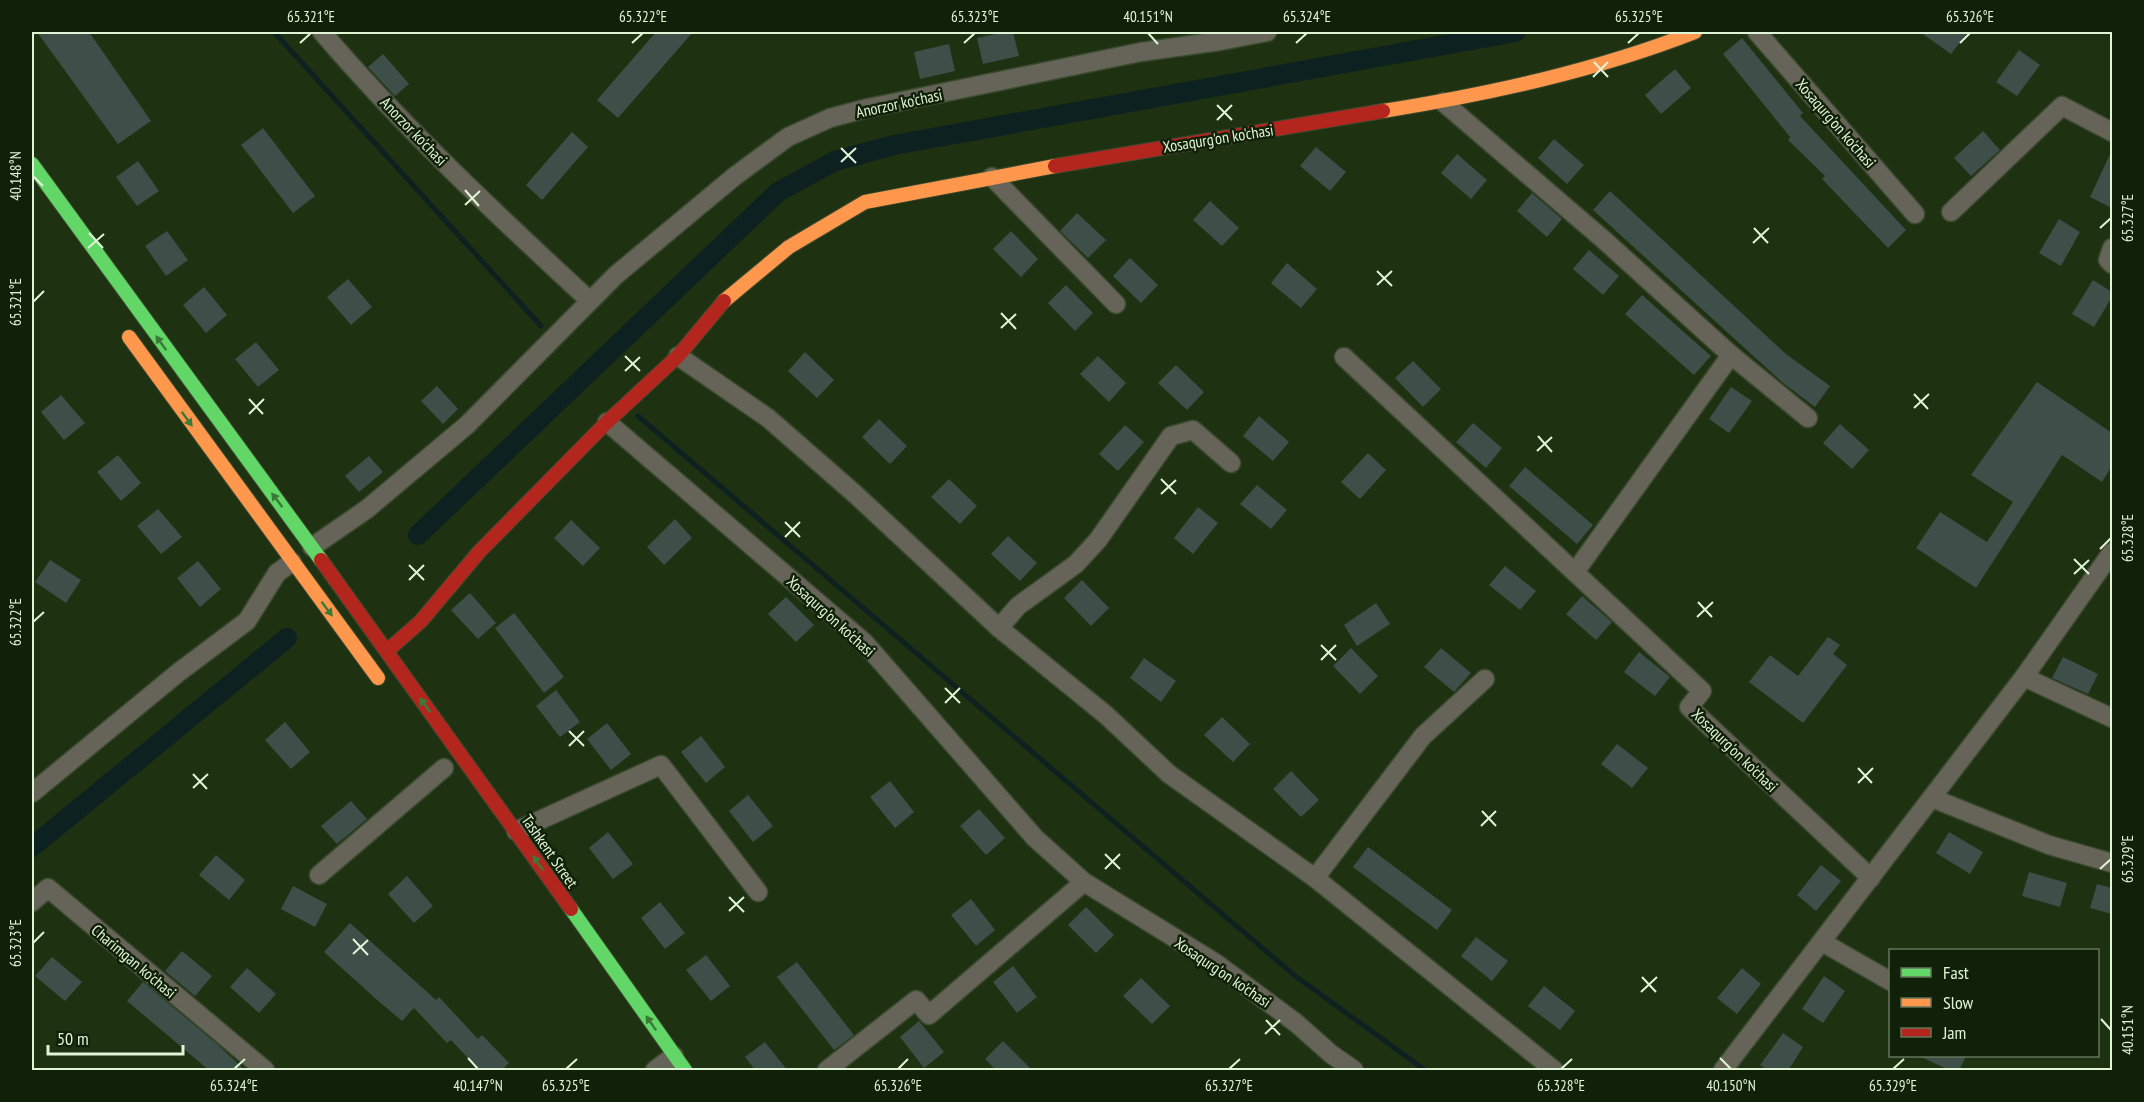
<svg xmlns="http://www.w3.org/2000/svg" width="2144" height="1102" font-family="'PT Sans Narrow',sans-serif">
<rect width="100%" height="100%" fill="#1e3111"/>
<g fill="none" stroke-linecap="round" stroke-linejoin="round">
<g stroke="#0d2220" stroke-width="5">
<path d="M274 32 541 326"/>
<path d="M638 416 1294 975 1425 1070"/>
</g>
<g stroke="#0d2220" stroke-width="20">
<path d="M418 535 778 192 835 161 894 145 1516 32"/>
<path d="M32 847 287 638"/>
</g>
</g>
<g fill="#3e4e49">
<path d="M37 32H89L151 121 118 144Z"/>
<path d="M656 32H693L618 118 597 100Z"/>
<path d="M1005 32H1013L1019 56 983 64 977 38Z"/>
<path d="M1920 32H1968L1951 54Z"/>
<path d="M1742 38 1803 113 1800 116 1906 230 1888 248 1822 179 1825 176 1788 140 1790 137 1723 54Z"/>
<path d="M949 44 955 71 920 79 914 52Z"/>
<path d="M2019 50 2040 65 2017 96 1996 82Z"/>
<path d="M383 54 409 84 395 96 368 67Z"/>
<path d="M1675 69 1691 88 1661 114 1645 95Z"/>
<path d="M263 128 315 196 293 213 241 145Z"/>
<path d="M1983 131 2000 150 1971 176 1954 158Z"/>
<path d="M572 132 588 147 542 200 526 185Z"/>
<path d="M1554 139 1584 165 1567 184 1538 158Z"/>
<path d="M1316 147 1346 172 1330 191 1300 166Z"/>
<path d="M2112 150V208L2090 197Z"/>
<path d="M1457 154 1487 180 1471 199 1441 173Z"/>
<path d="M138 161 159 191 137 206 116 177Z"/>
<path d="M1610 191 1786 354 1830 386 1815 407 1783 383 1593 210Z"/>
<path d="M1532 193 1562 219 1547 237 1517 211Z"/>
<path d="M1210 201 1239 228 1222 246 1193 220Z"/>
<path d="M1077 213 1106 240 1088 258 1060 231Z"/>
<path d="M2059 219 2080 232 2061 266 2039 253Z"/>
<path d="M167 231 188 260 166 276 145 246Z"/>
<path d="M1011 231 1038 259 1021 277 993 249Z"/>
<path d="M1589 250 1619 276 1603 295 1573 269Z"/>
<path d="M1130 258 1158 285 1141 303 1113 276Z"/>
<path d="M1287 263 1317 289 1301 308 1271 283Z"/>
<path d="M348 279 372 307 351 325 327 297Z"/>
<path d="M2093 280 2112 292V297L2094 327 2072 314Z"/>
<path d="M1066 285 1093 313 1075 331 1048 303Z"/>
<path d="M204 287 227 315 206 333 183 305Z"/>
<path d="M1642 295 1711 356 1694 375 1625 314Z"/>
<path d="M256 342 279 370 258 387 235 359Z"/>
<path d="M805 352 834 380 817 398 788 371Z"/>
<path d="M1098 356 1126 383 1109 402 1080 374Z"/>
<path d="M1413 361 1441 389 1423 407 1395 378Z"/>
<path d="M1176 365 1204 392 1187 410 1158 383Z"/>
<path d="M2037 382 2112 433V466L2102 482 2062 455 1976 588 1916 548 1940 512 1987 542 2013 502 1971 475Z"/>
<path d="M437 386 458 409 443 424 421 401Z"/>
<path d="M1731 387 1752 401 1729 433 1709 419Z"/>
<path d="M61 395 85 423 64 440 41 412Z"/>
<path d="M1259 416 1289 442 1273 461 1243 436Z"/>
<path d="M879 419 907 446 890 464 862 437Z"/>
<path d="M1473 423 1502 448 1486 468 1456 442Z"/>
<path d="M1840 424 1869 450 1852 469 1823 443Z"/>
<path d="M1125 425 1144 442 1118 471 1099 454Z"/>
<path d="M1368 453 1386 470 1360 499 1341 482Z"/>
<path d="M118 455 141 483 121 501 97 472Z"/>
<path d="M369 456 383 472 359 492 345 476Z"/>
<path d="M1525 467 1593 525 1577 544 1509 486Z"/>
<path d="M949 479 977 506 960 524 931 497Z"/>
<path d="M1257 485 1287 510 1271 529 1240 504Z"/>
<path d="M1198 507 1218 523 1193 554 1174 538Z"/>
<path d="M158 509 182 537 161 554 137 526Z"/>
<path d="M675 519 692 538 664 565 647 547Z"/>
<path d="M571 520 600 548 583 566 554 538Z"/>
<path d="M1008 536 1037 563 1020 581 991 554Z"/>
<path d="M50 560 81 580 66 603 35 582Z"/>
<path d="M198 561 221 589 200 607 177 578Z"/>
<path d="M1505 566 1536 591 1520 610 1489 585Z"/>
<path d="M1082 580 1109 608 1091 626 1064 598Z"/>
<path d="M470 593 496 623 478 639 451 610Z"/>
<path d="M1582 596 1612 622 1596 640 1566 614Z"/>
<path d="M786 597 814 625 796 642 768 614Z"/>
<path d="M1376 603 1390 624 1357 646 1344 625Z"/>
<path d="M514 613 564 677 544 693 495 628Z"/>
<path d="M1828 637 1840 645 1833 654 1847 665 1803 723 1749 682 1770 655 1798 676Z"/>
<path d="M1351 648 1378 676 1360 694 1333 666Z"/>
<path d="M1441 648 1471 673 1454 692 1424 667Z"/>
<path d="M1639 652 1670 677 1655 696 1624 672Z"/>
<path d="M2063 657 2098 674 2088 694 2052 678Z"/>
<path d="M1144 658 1176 681 1161 702 1130 678Z"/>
<path d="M556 690 580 722 560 737 536 706Z"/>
<path d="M1222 717 1250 744 1233 762 1204 735Z"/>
<path d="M285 722 310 752 291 769 265 740Z"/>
<path d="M607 723 631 754 611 770 587 739Z"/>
<path d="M701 736 725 767 706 783 681 752Z"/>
<path d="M1617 744 1648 768 1632 788 1601 764Z"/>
<path d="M1291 771 1319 800 1301 817 1273 789Z"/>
<path d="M890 781 914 812 895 828 870 797Z"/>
<path d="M748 795 773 826 753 842 729 811Z"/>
<path d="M351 801 367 819 337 844 321 826Z"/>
<path d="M979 809 1005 838 986 855 960 826Z"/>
<path d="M608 832 633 864 613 879 589 848Z"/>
<path d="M1949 832 1983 852 1970 874 1936 853Z"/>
<path d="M1368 847 1452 910 1437 930 1353 867Z"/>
<path d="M216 855 245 880 229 900 199 875Z"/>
<path d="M1821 865 1841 881 1816 911 1797 895Z"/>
<path d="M2029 872 2067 883 2060 907 2022 896Z"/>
<path d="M407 876 433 906 414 923 388 894Z"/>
<path d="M2097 884 2112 888V914L2090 908Z"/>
<path d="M293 886 327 904 315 927 281 909Z"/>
<path d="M971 899 995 930 976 946 951 915Z"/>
<path d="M660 902 685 933 665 949 641 918Z"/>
<path d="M1086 907 1114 935 1096 953 1068 925Z"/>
<path d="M350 923 436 1000 439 997 478 1039 482 1035 509 1063 501 1071H480L451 1040 447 1043 414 1008 402 1021 376 999 324 952Z"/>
<path d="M1476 937 1508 961 1492 981 1461 956Z"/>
<path d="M182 951 212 976 195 996 165 971Z"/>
<path d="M706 955 730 986 711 1001 686 970Z"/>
<path d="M52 957 82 982 65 1001 35 976Z"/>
<path d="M797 962 854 1035 834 1050 777 977Z"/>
<path d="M1013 966 1037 997 1017 1013 993 982Z"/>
<path d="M247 968 276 994 259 1013 230 987Z"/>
<path d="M1742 968 1761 984 1737 1014 1717 998Z"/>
<path d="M1824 976 1845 991 1823 1023 1802 1009Z"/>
<path d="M1141 978 1170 1006 1152 1024 1123 996Z"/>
<path d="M143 982 217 1044 246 1071H210L127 1001Z"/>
<path d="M1544 986 1575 1011 1560 1030 1528 1006Z"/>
<path d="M919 1021 944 1052 924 1068 900 1037Z"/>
<path d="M1783 1033 1803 1047 1788 1071H1768L1760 1065Z"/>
<path d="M1003 1041 1033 1071H997L985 1059Z"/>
<path d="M765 1042 788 1071H756L745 1057Z"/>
<path d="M1919 1056H1966L1959 1071H1951Z"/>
</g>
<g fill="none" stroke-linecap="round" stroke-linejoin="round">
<g stroke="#3a4a2f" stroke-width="21">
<g id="street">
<path d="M322 32C404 128 496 214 589 300"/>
<path d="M1757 32 1915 214"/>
<path d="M1443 102 1604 240 1731 355"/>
<path d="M992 177 1116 304"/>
<path d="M1951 212 2062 106 2112 132"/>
<path d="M2112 248 2108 260 2112 264"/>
<path d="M678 356 768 418 855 494 999 628 1106 715 1169 774 1315 878 1554 1070"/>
<path d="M1344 357 1702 691 1689 707 1871 878"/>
<path d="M607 422 864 642 1035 838 1084 882 1217 964 1296 1023 1331 1054 1354 1070"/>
<path d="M312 547 367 509 467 425 616 275 735 176 788 137 830 118 868 108 1141 52 1220 41 1267 32"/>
<path d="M1575 572 1731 355 1808 418"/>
<path d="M999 628 1018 606 1076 564 1098 540 1171 436 1193 430 1231 463"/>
<path d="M2024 677 2112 718"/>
<path d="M32 793 179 672 247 621 277 573 292 562"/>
<path d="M1932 798 2049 845 2112 863"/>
<path d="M516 831 661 765 758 892"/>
<path d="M319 875 444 768"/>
<path d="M1315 878 1423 736 1485 679"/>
<path d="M32 902 48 888 265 1070"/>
<path d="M1822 942 1890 981"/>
<path d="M655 1070 674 1056"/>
<path d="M827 1070 916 1000 929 1015 1084 882"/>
<path d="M1723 1070 2024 677 2112 552"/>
</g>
</g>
<g stroke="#3a4a2f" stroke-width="16">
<g id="fast">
<path d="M32 164 321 560"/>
<path d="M571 909 685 1070"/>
</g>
</g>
<g stroke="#3a4a2f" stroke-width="16">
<g id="slow">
<path d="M1383 111C1489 94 1595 71 1695 32"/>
<path d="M724 301 789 247 865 202 1055 166"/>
<path d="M129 337 378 678"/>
</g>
</g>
<g stroke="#3a4a2f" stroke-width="16">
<g id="jam">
<path d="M1055 166 1383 111"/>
<path d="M321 560 571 909"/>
<path d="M387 651 421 621 479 552 607 422 678 356 724 301"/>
</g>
</g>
<use href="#street" stroke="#666458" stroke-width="18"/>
<use href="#fast" stroke="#63d668" stroke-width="14"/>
<use href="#slow" stroke="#ff974d" stroke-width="14"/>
<use href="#jam" stroke="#b3261e" stroke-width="14"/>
</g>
<defs><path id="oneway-solid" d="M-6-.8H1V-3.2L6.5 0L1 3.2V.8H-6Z" transform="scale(1.5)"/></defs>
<g fill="#3a7b38">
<use href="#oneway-solid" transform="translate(161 343) rotate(-126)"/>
<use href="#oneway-solid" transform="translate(187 419) rotate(54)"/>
<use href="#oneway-solid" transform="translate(277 500) rotate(-127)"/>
<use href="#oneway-solid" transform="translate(327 609) rotate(53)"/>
<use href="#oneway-solid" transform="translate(425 705) rotate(-126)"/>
<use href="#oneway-solid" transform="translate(538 863) rotate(-125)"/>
<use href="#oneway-solid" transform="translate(651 1023) rotate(-125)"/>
</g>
<path fill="none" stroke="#e0f5d6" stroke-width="2" d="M1148 33 1158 44M300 43 311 33M632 43 643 33M964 43 975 33M1296 43 1307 33M1628 43 1639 33M1960 43 1970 33M1594 62 1608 77M1593 77 1608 62M1217 105 1232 120M1217 120 1232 105M841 148 856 163M841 162 856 148M33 176 43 186M465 190 479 206M465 205 480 191M1754 228 1768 243M2100 228 2111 218M89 233 103 248M1753 243 1769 228M88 248 104 234M1377 271 1392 286M1377 285 1392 271M33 302 44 291M1001 313 1016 329M1001 328 1016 314M625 356 640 371M625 371 640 357M1914 394 1928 409M249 399 263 414M1914 408 1929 394M249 414 264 399M1538 436 1552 452M1537 451 1552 437M1161 479 1176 494M1161 494 1176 480M785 522 800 537M785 537 800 522M2100 549 2111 538M2074 559 2089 574M409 565 424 580M2074 574 2089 560M409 580 424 565M1698 602 1712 617M1697 617 1713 602M33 622 44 612M1321 645 1336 660M1321 660 1336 645M945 688 960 703M945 703 960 688M569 731 584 746M569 746 584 731M1858 768 1872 783M193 774 207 789M1858 783 1873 768M193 788 208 774M1482 811 1496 826M1481 826 1496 811M1105 854 1120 869M1105 869 1120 854M2100 869 2111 859M729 897 744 912M729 911 744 897M353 939 368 955M33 943 44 932M353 954 368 940M1642 977 1656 992M1641 992 1657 977M2101 1019 2111 1030M1266 1020 1280 1035M1265 1034 1280 1020M468 1058 478 1069M1720 1058 1731 1069M234 1069 245 1059M566 1069 577 1059M898 1069 908 1059M1229 1069 1240 1059M1561 1069 1572 1059M1893 1069 1904 1059"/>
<g text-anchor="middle" stroke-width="5" stroke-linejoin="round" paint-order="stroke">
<g font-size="16" fill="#e0f5d6" stroke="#112009">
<text transform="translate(899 103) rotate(-12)" y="6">Anorzor ko'chasi</text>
<text transform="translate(1836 123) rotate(49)" y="6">Xosaqurg'on ko'chasi</text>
<text transform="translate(414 131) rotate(46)" y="6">Anorzor ko'chasi</text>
<text transform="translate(1218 138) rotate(-9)" y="6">Xosaqurg'on ko'chasi</text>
<text transform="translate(831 616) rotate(42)" y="6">Xosaqurg'on ko'chasi</text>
<text transform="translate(1735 750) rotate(44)" y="6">Xosaqurg'on ko'chasi</text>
<text transform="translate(550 851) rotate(55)" y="6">Tashkent Street</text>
<text transform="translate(134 961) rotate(40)" y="6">Charimgan ko'chasi</text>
<text transform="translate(1223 972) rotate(34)" y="6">Xosaqurg'on ko'chasi</text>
</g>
</g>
<rect width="2144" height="1102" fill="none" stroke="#112009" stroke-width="66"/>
<rect x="1889" y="949" width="210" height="108" fill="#112009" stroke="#64755b" stroke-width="1.5"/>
<rect x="1901" y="968" width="30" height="9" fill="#63d668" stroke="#64755b" stroke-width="1.5"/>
<text x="1943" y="979" font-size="18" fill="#e0f5d6">Fast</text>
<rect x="1901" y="998" width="30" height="9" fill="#ff974d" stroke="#64755b" stroke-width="1.5"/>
<text x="1943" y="1009" font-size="18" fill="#e0f5d6">Slow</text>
<rect x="1901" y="1028" width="30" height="9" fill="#b3261e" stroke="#64755b" stroke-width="1.5"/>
<text x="1943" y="1039" font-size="18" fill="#e0f5d6">Jam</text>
<path d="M48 1045v9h135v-9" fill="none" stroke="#e0f5d6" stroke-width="3"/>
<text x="57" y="1045" font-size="18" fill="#e0f5d6" stroke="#112009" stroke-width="4.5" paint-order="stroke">50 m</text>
<rect x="33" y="33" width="2078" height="1036" fill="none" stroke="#e0f5d6" stroke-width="2"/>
<g font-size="15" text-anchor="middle" fill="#e0f5d6">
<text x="311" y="22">65.321°E</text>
<text x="643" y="22">65.322°E</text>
<text x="975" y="22">65.323°E</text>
<text x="1148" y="22">40.151°N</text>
<text x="1307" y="22">65.324°E</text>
<text x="1639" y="22">65.325°E</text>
<text x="1970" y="22">65.326°E</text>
<text transform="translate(16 176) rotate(-90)" y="5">40.148°N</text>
<text transform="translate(2128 218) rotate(-90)" y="5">65.327°E</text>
<text transform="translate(16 302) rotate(-90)" y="5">65.321°E</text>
<text transform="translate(2128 538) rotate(-90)" y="5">65.328°E</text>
<text transform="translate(16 622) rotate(-90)" y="5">65.322°E</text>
<text transform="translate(2128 859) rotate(-90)" y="5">65.329°E</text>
<text transform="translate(16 943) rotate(-90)" y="5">65.323°E</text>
<text transform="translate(2128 1030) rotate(-90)" y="5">40.151°N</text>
<text x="234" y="1091">65.324°E</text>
<text x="478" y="1091">40.147°N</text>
<text x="566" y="1091">65.325°E</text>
<text x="898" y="1091">65.326°E</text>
<text x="1229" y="1091">65.327°E</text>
<text x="1561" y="1091">65.328°E</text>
<text x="1731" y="1091">40.150°N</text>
<text x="1893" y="1091">65.329°E</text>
</g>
</svg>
